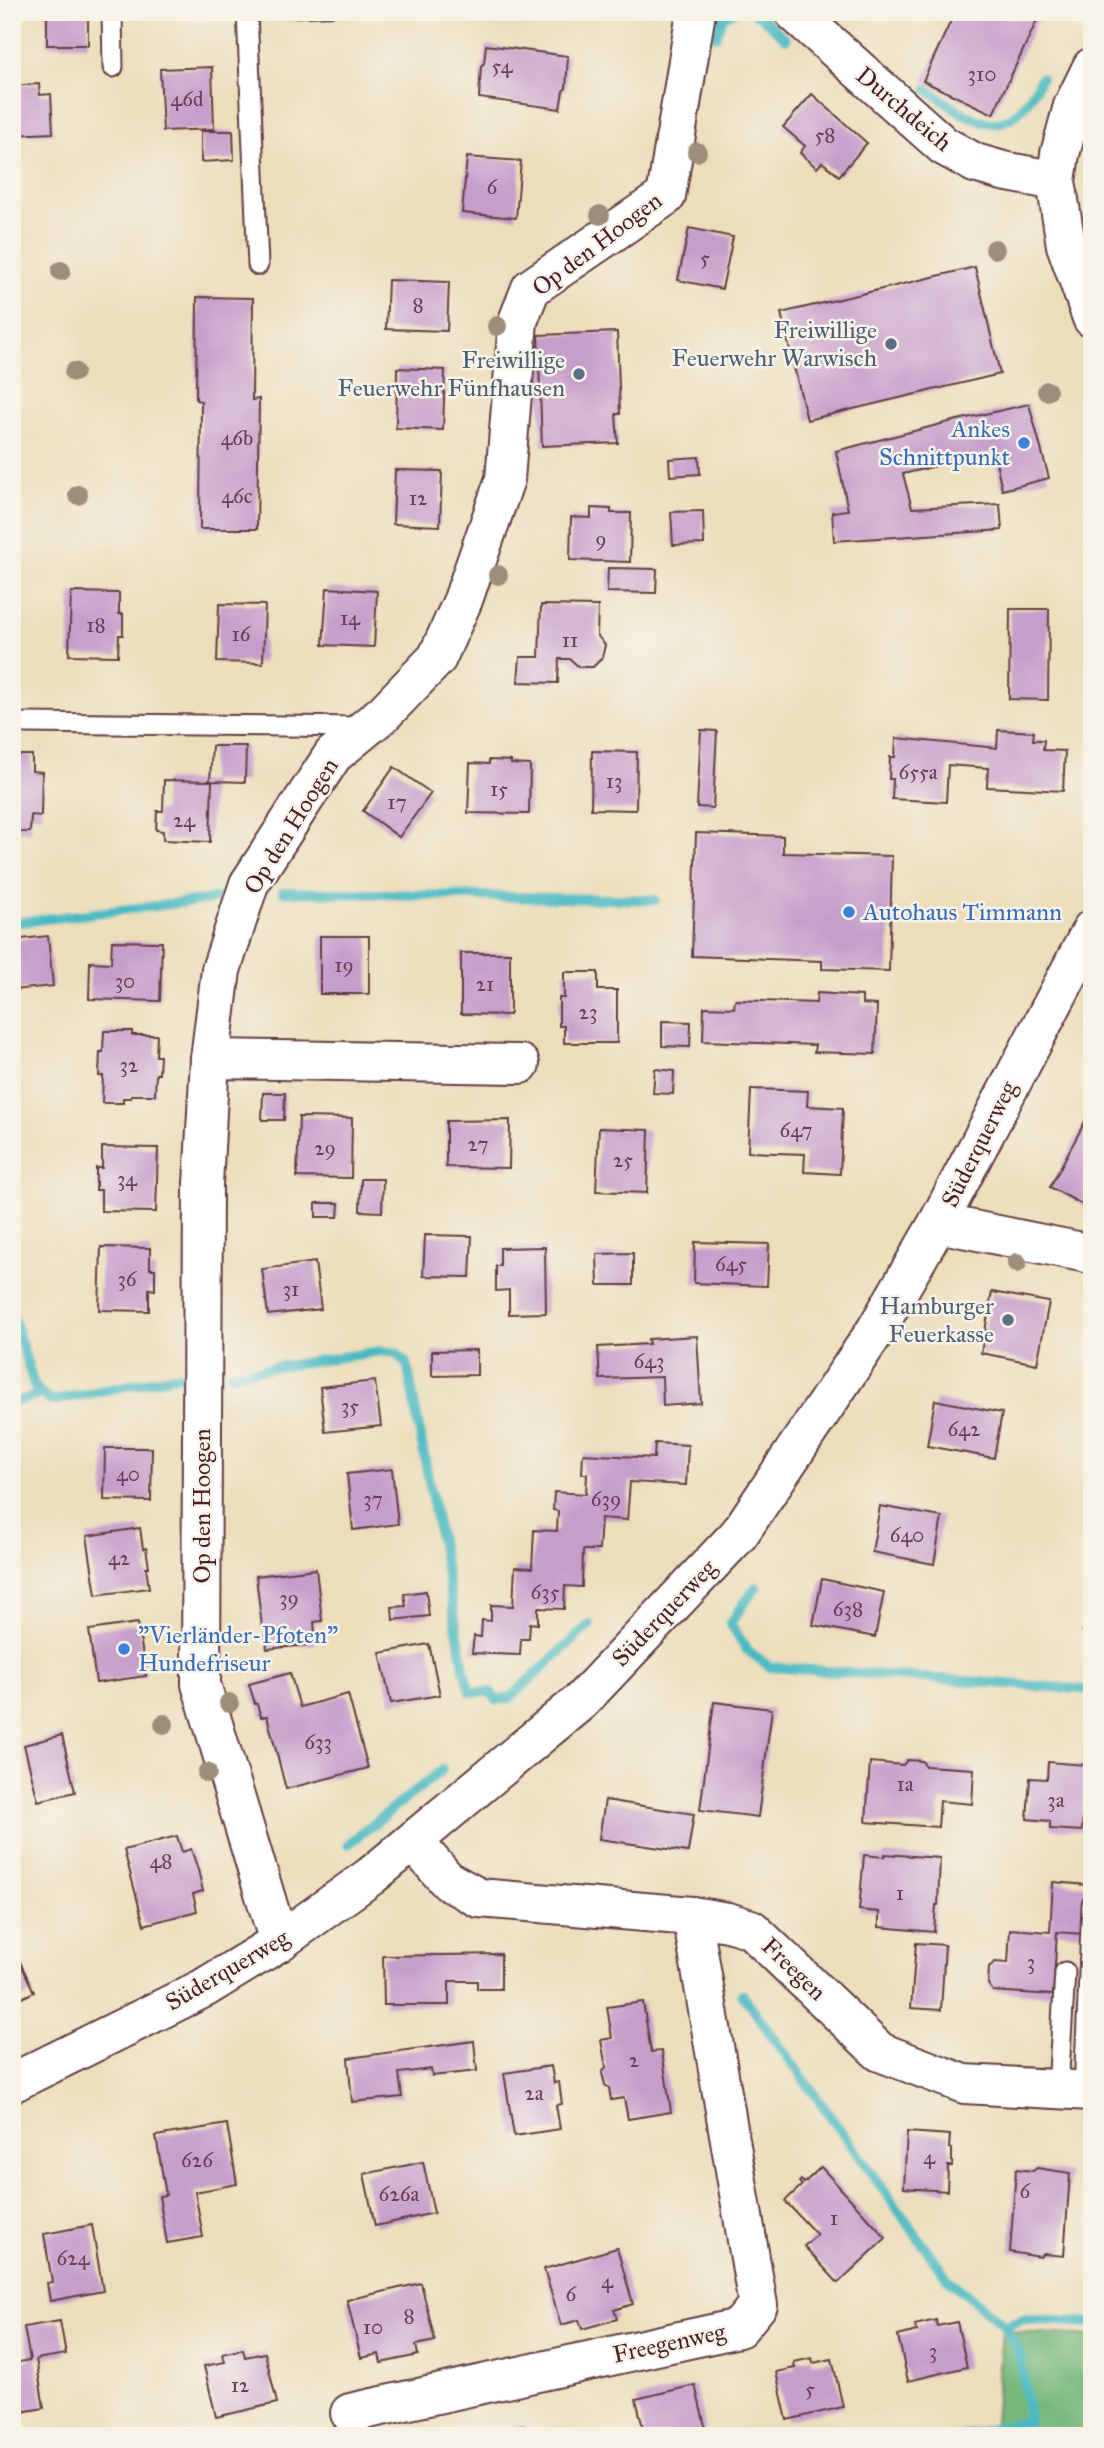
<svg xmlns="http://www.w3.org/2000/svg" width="1104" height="2448" font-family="'IM FELL Great Primer',serif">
<rect width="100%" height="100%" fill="#f7f3e8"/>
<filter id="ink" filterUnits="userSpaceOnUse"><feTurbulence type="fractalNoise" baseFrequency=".0143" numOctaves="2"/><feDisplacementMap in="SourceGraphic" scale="14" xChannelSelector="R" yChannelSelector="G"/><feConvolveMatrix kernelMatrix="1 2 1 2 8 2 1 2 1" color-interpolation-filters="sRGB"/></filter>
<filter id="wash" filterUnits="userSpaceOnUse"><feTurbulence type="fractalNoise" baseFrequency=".00686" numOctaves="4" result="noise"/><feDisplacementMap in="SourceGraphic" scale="28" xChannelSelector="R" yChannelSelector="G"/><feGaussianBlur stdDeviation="1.57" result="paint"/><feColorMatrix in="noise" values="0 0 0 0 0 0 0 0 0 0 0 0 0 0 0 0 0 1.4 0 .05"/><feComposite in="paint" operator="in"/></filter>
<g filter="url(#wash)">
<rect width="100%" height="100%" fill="#ecdebb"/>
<path fill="#76b87c" stroke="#606c54" stroke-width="2" d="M1002 2331 1092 2336V2436H993Z"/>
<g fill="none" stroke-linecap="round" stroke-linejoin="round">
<g stroke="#4ab9c2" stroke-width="10">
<path d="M752 12 760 16 786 39"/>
<path d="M716 36 723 17 733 12"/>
<path d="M927 89C977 125 1008 147 1041 78"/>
<path d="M283 892 655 900"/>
<path d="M12 923 221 898"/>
<path d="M12 1314 35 1388 51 1401 181 1375"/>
<path d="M231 1374 381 1351 396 1353 407 1364 465 1673 470 1692H491L496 1700 510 1698 590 1624"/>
<path d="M12 1403 42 1394"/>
<path d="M756 1587 730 1623 747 1650 770 1667 1092 1690"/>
<path d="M348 1844 442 1770"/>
<path d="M742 1994 948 2279 1005 2326 1020 2356 1029 2421 963 2436"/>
<path d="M1005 2326 1023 2319 1092 2323"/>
</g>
</g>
<g id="blocks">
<g fill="#c69ecb">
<rect x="47" y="12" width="41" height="33"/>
<path d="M275 12H334V16L275 18Z"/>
<path d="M955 12H1041L993 114 923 81Z"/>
<path d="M486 45 568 56 566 88 563 91 560 109 479 98 481 66 484 63Z"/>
<path d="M212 67 214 129 163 131 160 69Z"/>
<path d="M39 84 40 95 51 94 53 133 12 135V86Z"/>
<path d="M812 94 867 143 839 176 822 162 817 168 800 153 805 146 783 127Z"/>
<path d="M201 131H233L234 160 201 162Z"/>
<path d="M467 157 521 161 516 218 462 213Z"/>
<path d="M689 228 733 237 722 289 678 280Z"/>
<path d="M975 267 1000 374 807 420 781 313Z"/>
<path d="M388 280 449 282 447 331 386 329Z"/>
<path d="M197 297 253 298 252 400 259 399 257 529H200L201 401 196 400Z"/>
<path d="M617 332 620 414H616L618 443 542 446 538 335Z"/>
<path d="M397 368 445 370 443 430 396 428Z"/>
<path d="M1029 404 1049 478 1002 490 994 452 903 474 912 508 1000 504 1002 530 834 541 832 512 848 510 836 451 949 422Z"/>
<path d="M699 457 700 474 670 476 669 459Z"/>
<path d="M395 470 442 471 440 526 393 524Z"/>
<path d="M591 508 611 509V513H631L630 562 570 560 571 517 591 518Z"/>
<path d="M703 511 704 544 673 545 671 512Z"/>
<path d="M608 568 657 569 656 593 607 592Z"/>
<path d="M327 588 377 591 374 647 323 645Z"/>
<path d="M71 592 119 593V614H123V635H119L118 656 69 655Z"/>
<path d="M219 604 265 605 263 663 217 662Z"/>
<path d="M541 605 598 606 597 635 605 645 602 658 593 667H579L570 659H559L558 683 518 682 520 657H539Z"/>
<path d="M1010 609H1049L1048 700 1009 699Z"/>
<path d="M701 730 717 731 713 808 697 807Z"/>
<path d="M998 730 1034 732 1033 740H1044L1043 750 1065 751 1063 791 987 787 988 768 948 765 946 802 892 799 893 779H889L890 757H895L896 738 997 748Z"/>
<path d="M212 746H246L245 782 212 781 210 842 163 840V831L156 830 157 811H163L164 780 210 781Z"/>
<path d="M592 751 637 752 636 810 591 809Z"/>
<path d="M12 755H32V771L42 772 41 816 31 815 30 832H12Z"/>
<path d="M489 760 511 761V764L530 765 529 814 468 813 470 763 489 764Z"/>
<path d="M394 767 431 793 399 837 363 811Z"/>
<path d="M696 833 783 836V853L892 856 889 971 822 969V961L692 956Z"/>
<path d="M48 936 53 986 12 990V940Z"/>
<rect x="320" y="936" width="49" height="58"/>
<path d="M112 941 162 942 160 1001 89 999 90 962 111 963Z"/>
<path d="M461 953H510V1015L461 1014Z"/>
<path d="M564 972H598V990H617V1043H564V1026H559V998H564Z"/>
<path d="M817 993 862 996V1004L877 1005 875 1054 814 1052 815 1045 703 1041 704 1007 734 1008 735 1000 816 1003Z"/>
<path d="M662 1021 691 1022 690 1047 662 1046Z"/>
<path d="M104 1031H132V1035H157L156 1056H160L159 1074H156L155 1095H131V1098H123V1103H102L103 1076H99L100 1052H103Z"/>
<path d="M655 1069 674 1071 673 1094 653 1093Z"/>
<path d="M751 1089 808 1091 807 1106 843 1108 840 1174 804 1172 805 1154 748 1152Z"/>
<path d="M263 1093H285L284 1120H262Z"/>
<path d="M1090 1112 1092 1113V1210L1050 1187Z"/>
<path d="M299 1117 352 1118 351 1178 297 1177Z"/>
<path d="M510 1120 509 1168 446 1167V1121Z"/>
<path d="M599 1128 649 1130 647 1193 596 1191Z"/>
<path d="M102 1147 158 1148 156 1212 101 1211V1190H96V1168H102Z"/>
<path d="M361 1179H383L382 1212 360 1211Z"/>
<path d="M316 1203H339L338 1217H316Z"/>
<path d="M425 1235 472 1236 470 1277 423 1276Z"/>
<path d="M695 1242 769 1244 767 1286 694 1283Z"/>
<path d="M101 1247 150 1248V1269H155V1290L149 1289V1311L99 1310Z"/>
<path d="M545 1247 546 1313 509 1314V1290L496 1291V1266H500V1248Z"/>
<path d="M633 1253V1285H598L597 1254Z"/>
<path d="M315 1262 321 1309 268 1315 262 1269Z"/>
<path d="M992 1292 1049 1302 1037 1364 981 1353Z"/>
<path d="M697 1336 701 1403 663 1406 662 1377 600 1379 598 1347 649 1344 648 1339Z"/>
<path d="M477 1350V1375L432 1376V1351Z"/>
<path d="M375 1381 381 1426 325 1432 320 1387Z"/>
<path d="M935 1400 1002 1413 994 1458 927 1446Z"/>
<path d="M655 1443 688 1445 686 1485 630 1482 627 1520 601 1518 599 1550H583L582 1587 565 1586 564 1609 538 1608V1624L530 1623 529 1639H521L520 1655 472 1653 474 1636 481 1637 482 1620 491 1621V1605L513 1606 515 1567 532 1568 534 1530 557 1531 558 1511 553 1510 554 1492 586 1494 587 1474H582L583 1454 654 1458Z"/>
<path d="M105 1448H152L151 1501 104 1500Z"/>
<path d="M392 1469 398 1524 353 1530 347 1474Z"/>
<path d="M880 1506 942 1517 934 1564 872 1552Z"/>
<path d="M140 1528 143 1549 146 1548 149 1567H146L149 1588 96 1595 87 1536Z"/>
<path d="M316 1569 322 1621 314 1622 316 1644 267 1649 265 1627H262L256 1576Z"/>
<path d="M822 1579 884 1592 875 1637 813 1625Z"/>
<path d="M426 1591 429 1616 393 1620 392 1607 406 1606 404 1594Z"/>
<path d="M1091 1603H1092V1633L1083 1631Z"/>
<path d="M138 1623 146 1676 96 1683 89 1630Z"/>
<path d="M429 1644 440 1695 391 1703 380 1653Z"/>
<path d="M290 1673 300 1707 348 1694 368 1768 286 1789 267 1716 261 1717 257 1704H255L249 1684Z"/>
<path d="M714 1702 772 1709 758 1817 700 1810Z"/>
<path d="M1087 1730 1092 1731V1782H1085L1082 1831 1050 1829V1821L1027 1819 1030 1778 1047 1779 1048 1762 1085 1765Z"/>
<path d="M62 1735 75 1792 38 1801 24 1745Z"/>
<path d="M907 1760 922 1761 925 1766 974 1769 972 1804 940 1801 938 1827 866 1822 870 1762 903 1765Z"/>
<path d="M605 1800 694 1814 688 1852 599 1839Z"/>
<path d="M177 1836 182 1852 191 1849 198 1870 203 1891 193 1894 197 1911 144 1925 124 1850Z"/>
<path d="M884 1854 940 1858 938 1905H936L934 1932 879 1927V1912L859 1910 864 1855 884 1857Z"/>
<path d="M1053 1882 1087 1885 1083 1934 1057 1932 1053 1995 993 1991 988 1984 989 1967 995 1962 1008 1963 1010 1929 1050 1932Z"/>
<path d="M916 1943 945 1945 941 2010 911 2008Z"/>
<path d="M501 1954V1989H477V1981H449V2005H384L383 1956Z"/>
<path d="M20 1962 34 1992 12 2003V1966Z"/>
<path d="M643 2002 651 2052 662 2051 671 2112 628 2119 624 2098 611 2100 609 2088 605 2085 602 2073 606 2067 601 2040 612 2038 607 2007Z"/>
<path d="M474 2041 477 2071 432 2076 431 2069 399 2073 402 2097 352 2102 348 2058Z"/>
<path d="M551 2066 554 2083 559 2082 562 2104 556 2105 560 2129 514 2136 504 2073Z"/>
<path d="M227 2124 237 2184 195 2192 203 2237 167 2243 159 2196 166 2195 156 2136Z"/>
<path d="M907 2132 950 2135 949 2148 952 2149V2166H948L947 2191 904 2188Z"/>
<path d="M423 2162 434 2213 375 2226 364 2174Z"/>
<path d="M821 2167 886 2238 838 2283 804 2246 817 2235 785 2201 802 2185 799 2182 801 2180 804 2183Z"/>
<path d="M1037 2168 1070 2173 1064 2256 1044 2254 1040 2257 1010 2252 1016 2169 1033 2171Z"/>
<path d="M92 2225 103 2291 50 2301 47 2283 52 2282 44 2234Z"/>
<path d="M617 2248 633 2304 614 2310 617 2319 582 2329 579 2320 561 2325 544 2269Z"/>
<path d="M421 2283 435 2341 416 2345 418 2355 381 2363 379 2354 361 2358 347 2300Z"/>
<path d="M936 2320 937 2326 957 2322 967 2367 908 2381 898 2336 917 2331 915 2325Z"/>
<path d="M60 2321 66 2354 36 2359 44 2408 21 2412 13 2363 30 2360 24 2327Z"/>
<path d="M243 2349 245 2357 265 2353 277 2403 216 2417 204 2366 225 2362 223 2354Z"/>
<path d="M812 2358 813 2363 832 2359 843 2407 787 2420 776 2372 795 2368 794 2362Z"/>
<path d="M695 2385 706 2430 683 2436H645L636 2399Z"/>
<path d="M523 2425 526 2436H502L501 2430Z"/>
<path d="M563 2427 565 2436H530V2435Z"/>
</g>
</g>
</g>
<g filter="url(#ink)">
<use href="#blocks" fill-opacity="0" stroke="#623c41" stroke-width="2"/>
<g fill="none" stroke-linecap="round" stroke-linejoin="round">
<g stroke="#623c41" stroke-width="23">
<g id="service">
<path d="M112 12 113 67"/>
<path d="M247 12 258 265"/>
<path d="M25 723 362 727"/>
<path d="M1058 2089 1065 1972"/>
<path d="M1084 2091 1092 1905"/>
</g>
</g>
<g stroke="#623c41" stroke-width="42">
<g id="minor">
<path d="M210 1059 520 1064"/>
<path d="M938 1223 1092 1254"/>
<path d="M413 1841 448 1881 479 1898 692 1916 728 1922 751 1929 880 2052 964 2084 1092 2091"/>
<path d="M279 1942 201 1684 203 1184 210 1059 221 970 249 884 333 755 384 713 437 658 463 600 505 479 518 321 531 288 666 196 696 12"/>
<path d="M350 2413 739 2328 758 2305 692 1916"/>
</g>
</g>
<g stroke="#623c41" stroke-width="42">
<g id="tertiary">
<path d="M794 12 944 146 975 163 1003 171 1056 181"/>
<path d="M1092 67 1073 106 1060 154 1056 181 1066 245 1092 318"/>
<path d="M12 2083 204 1988 279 1942 371 1876 581 1701 739 1534 876 1330 938 1223 1092 929"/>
</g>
</g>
<use href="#service" stroke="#fff" stroke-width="19"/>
<use href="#minor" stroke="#fff" stroke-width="38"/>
<use href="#tertiary" stroke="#fff" stroke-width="38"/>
</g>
<g fill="#9d8e7a">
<circle cx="697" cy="152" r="10"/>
<circle cx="600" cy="215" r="10"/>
<circle cx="995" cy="249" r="10"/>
<circle cx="61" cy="271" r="10"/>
<circle cx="497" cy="326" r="10"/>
<circle cx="74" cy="372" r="10"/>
<circle cx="1047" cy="391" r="10"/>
<circle cx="78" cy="495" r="10"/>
<circle cx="498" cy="575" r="10"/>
<circle cx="1017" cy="1263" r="10"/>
<circle cx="229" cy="1703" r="10"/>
<circle cx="164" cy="1724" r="10"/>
<circle cx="207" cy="1773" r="10"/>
</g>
</g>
<g fill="#5c6f8a" stroke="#f7f3e8" stroke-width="2.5">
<circle cx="891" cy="344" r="7"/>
<circle cx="579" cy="374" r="7"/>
<circle cx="1008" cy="1320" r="7"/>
</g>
<g fill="#3f7fe0" stroke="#f7f3e8" stroke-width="2.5">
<circle cx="1024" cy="443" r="7"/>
<circle cx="849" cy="912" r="7"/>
<circle cx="124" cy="1649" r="7"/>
</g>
<g text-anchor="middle" stroke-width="5" stroke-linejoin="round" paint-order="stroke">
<g font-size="21" fill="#693f53">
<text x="502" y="73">54</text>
<text x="982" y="81">310</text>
<text x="187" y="106">46d</text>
<text x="825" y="142">58</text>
<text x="492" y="194">6</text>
<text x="705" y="265">5</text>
<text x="418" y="312">8</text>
<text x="237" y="445">46b</text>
<text x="237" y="503">46c</text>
<text x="418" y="505">12</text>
<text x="601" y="546">9</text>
<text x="350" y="625">14</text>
<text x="96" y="632">18</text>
<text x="241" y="641">16</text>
<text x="570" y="647">11</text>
<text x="918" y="779">655a</text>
<text x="614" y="788">13</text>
<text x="499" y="796">15</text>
<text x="397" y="809">17</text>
<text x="184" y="827">24</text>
<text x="344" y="972">19</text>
<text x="125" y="988">30</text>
<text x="485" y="991">21</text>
<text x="588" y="1019">23</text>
<text x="129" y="1072">32</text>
<text x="796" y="1137">647</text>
<text x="478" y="1151">27</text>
<text x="325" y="1155">29</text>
<text x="623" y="1167">25</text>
<text x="127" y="1186">34</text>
<text x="731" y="1271">645</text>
<text x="127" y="1286">36</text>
<text x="291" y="1296">31</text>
<text x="649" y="1368">643</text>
<text x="350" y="1413">35</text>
<text x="964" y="1436">642</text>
<text x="128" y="1481">40</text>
<text x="373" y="1506">37</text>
<text x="606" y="1506">639</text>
<text x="907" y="1542">640</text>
<text x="119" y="1565">42</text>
<text x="545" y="1599">635</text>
<text x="289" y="1605">39</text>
<text x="848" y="1616">638</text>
<text x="318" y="1749">633</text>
<text x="905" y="1791">1a</text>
<text x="1056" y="1807">3a</text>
<text x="161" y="1868">48</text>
<text x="900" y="1900">1</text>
<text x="1031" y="1969">3</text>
<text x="634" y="2067">2</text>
<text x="534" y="2100">2a</text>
<text x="929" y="2164">4</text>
<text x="197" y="2167">626</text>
<text x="1025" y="2198">6</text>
<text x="399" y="2201">626a</text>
<text x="834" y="2225">1</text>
<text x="73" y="2265">624</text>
<text x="607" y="2288">4</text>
<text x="571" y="2301">6</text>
<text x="409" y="2323">8</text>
<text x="373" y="2334">10</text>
<text x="933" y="2358">3</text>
<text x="240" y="2392">12</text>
<text x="810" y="2396">5</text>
</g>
<g font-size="24" fill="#4a1f2b" stroke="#f7f3e8">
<text transform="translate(904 109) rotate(40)" y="8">Durchdeich</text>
<text transform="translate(597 244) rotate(-37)" y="8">Op den Hoogen</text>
<text transform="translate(291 826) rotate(-58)" y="8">Op den Hoogen</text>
<text transform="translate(979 1144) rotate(-63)" y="8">Süderquerweg</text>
<text transform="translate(202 1506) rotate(-90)" y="8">Op den Hoogen</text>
<text transform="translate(664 1613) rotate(-46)" y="8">Süderquerweg</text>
<text transform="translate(794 1969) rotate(44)" y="8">Freegen</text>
<text transform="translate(227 1970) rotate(-30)" y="8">Süderquerweg</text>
<text transform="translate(669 2343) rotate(-12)" y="8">Freegenweg</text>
</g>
<g font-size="24" fill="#4e5e75" stroke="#f7f3e8" text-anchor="end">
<text x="877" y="338">Freiwillige<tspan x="877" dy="28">Feuerwehr Warwisch</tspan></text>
<text x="565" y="368">Freiwillige<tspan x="565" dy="28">Feuerwehr Fünfhausen</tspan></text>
<text x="994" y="1314">Hamburger<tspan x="994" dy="28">Feuerkasse</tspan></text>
</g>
<g font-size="24" fill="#366cbe" stroke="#f7f3e8" text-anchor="start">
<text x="1010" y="437" text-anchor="end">Ankes<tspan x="1010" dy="28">Schnittpunkt</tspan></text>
<text x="863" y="920">Autohaus Timmann</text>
<text x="138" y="1643">"Vierländer-Pfoten"<tspan x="138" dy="28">Hundefriseur</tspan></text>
</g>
</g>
<rect width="1104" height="2448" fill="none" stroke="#f7f3e8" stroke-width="42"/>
</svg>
